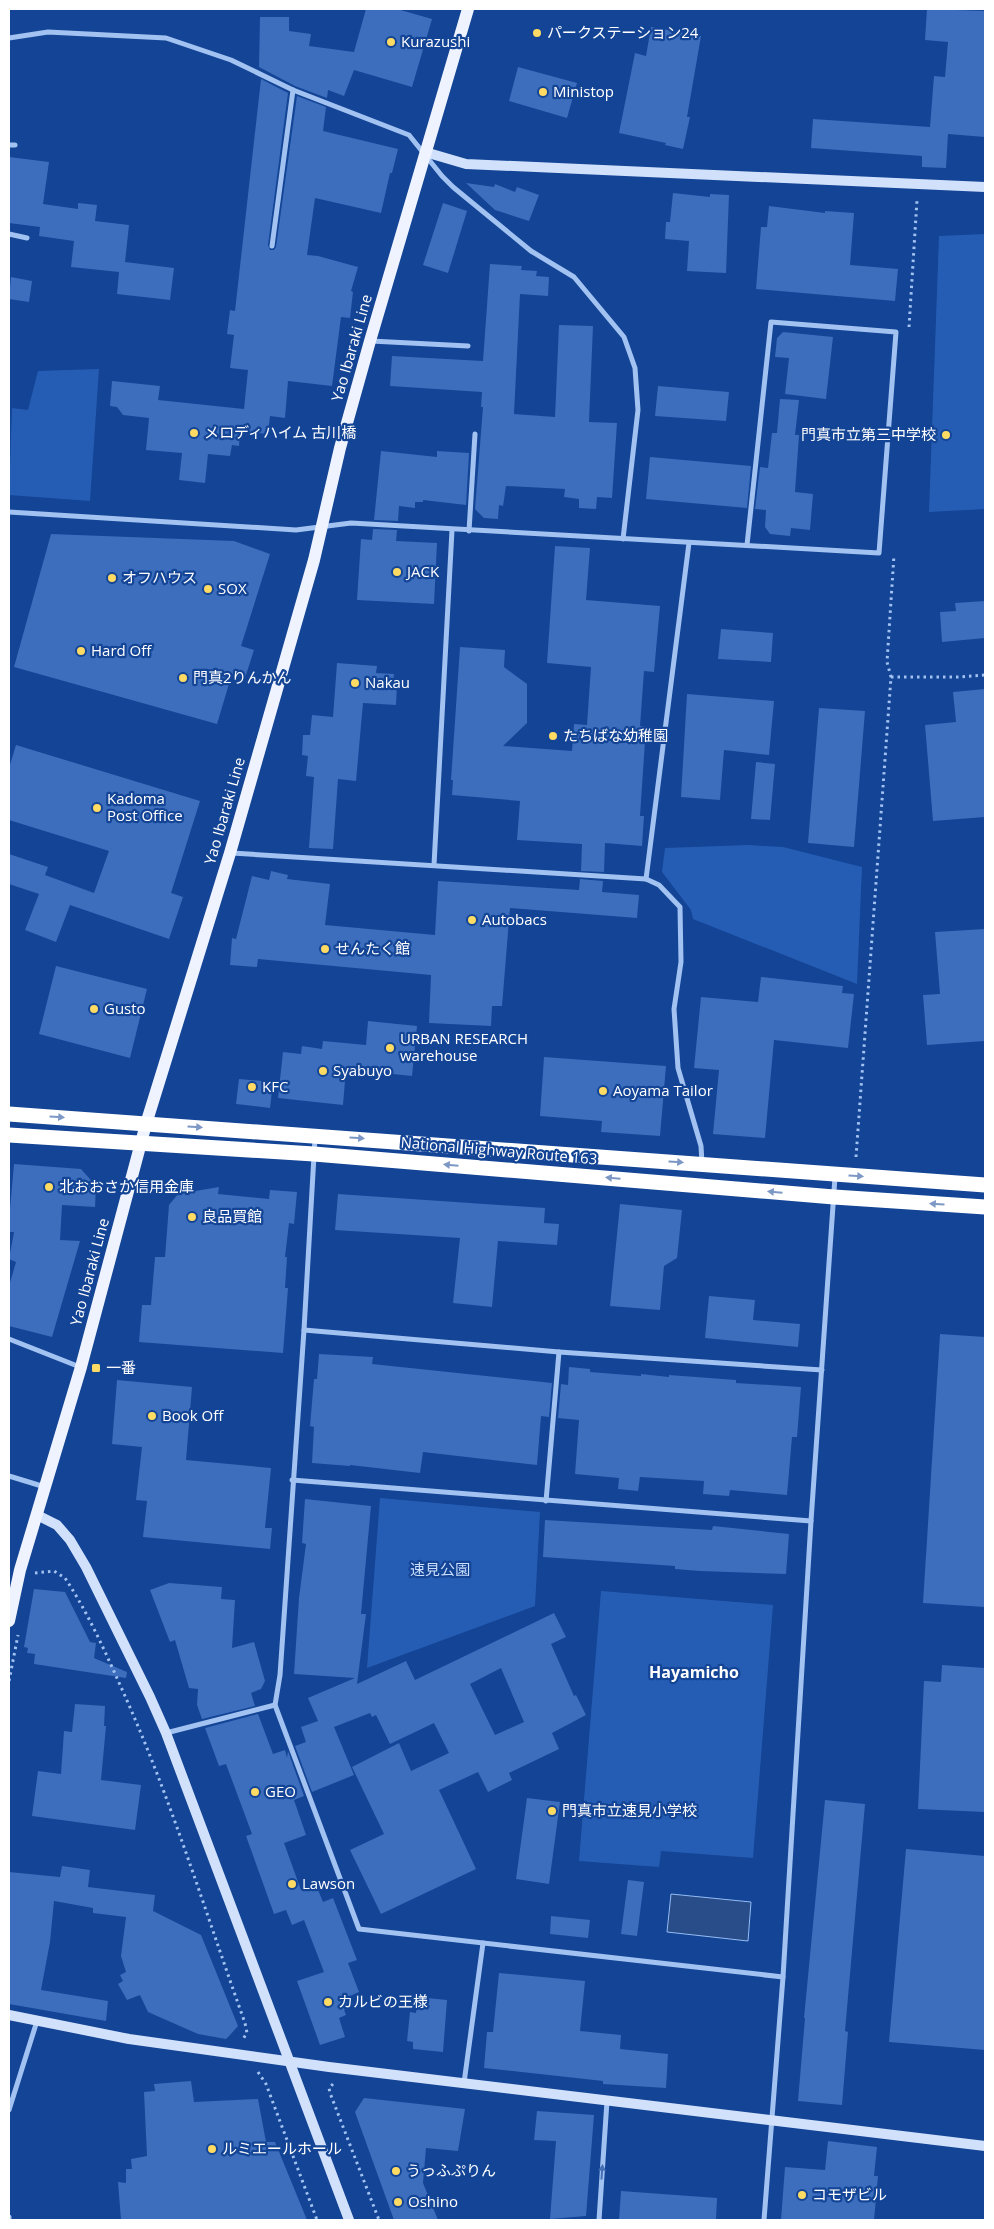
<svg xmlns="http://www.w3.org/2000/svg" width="994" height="2229" font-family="'Open Sans','Noto Sans JP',sans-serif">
<rect width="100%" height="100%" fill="#134495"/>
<g fill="#265db4">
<path d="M985 234V509L929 512 939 236Z"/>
<path d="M99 369 90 501 9 495 12 408 28 410 38 371Z"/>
<path d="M748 845 783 847 862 867 857 984 693 919 691 910 662 872 665 848Z"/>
<path d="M380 1498 540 1512 535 1606 367 1668Z"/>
<path d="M601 1591 773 1605 753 1858 661 1851 659 1867 579 1861Z"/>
</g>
<path fill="#294d89" stroke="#94bcf5" d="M671 1894 751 1902 748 1941 667 1932Z"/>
<g fill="#3c6ebd" fill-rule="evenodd">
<path d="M366 9H397L432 19 412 87 354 70 344 96 328 90 327 98 295 86 259 67 260 17H289V31L311 34 309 46 354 52Z"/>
<path d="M927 9 985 11V137L948 134 946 168 922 167V156L811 148 813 119 930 127 934 76 945 77 948 42 925 40Z"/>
<path d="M651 27 701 36 687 117H690L683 149 665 145 666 143 619 133 635 53 646 56Z"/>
<path d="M518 67 577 83 567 118 509 101Z"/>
<path d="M261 79 288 93 268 245 270 250H274L276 247 297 96 326 107 323 131 398 149 392 173H390L381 213 315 198 307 255 318 256 358 267 351 291 353 292 350 318 341 317 332 386 288 381 285 418 270 416 268 434 240 431 239 446 232 445 230 456 208 454 205 483 179 480 182 453 146 450 149 418 123 415 117 407 110 406 112 381 160 386 158 400 244 409 248 370 230 368 234 335 227 334 230 310 235 311Z"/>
<path d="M9 157 49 162 43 204 78 209V203L97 205 95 221 129 225 125 262 174 268 170 300 117 294 119 272 71 267 74 241 39 236 40 227 9 223Z"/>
<path d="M466 183 494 187 495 184 515 192 517 187 539 195 529 221 495 210Z"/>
<path d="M673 193 710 197V194L729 195 726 273 687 271 689 241 665 239 666 222H670Z"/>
<path d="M443 203 467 211 448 273 423 265Z"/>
<path d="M769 206 825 213V211L854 213 850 265 898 269 895 301 756 289 761 227H767Z"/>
<path d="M490 264 522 266 521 270 537 271 536 276 549 277 548 296 520 294 514 414 555 417 559 325 593 326 589 422 617 423 612 498 597 497 596 509 579 508V499L564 497 565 489 506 486 503 506 499 505 498 519 484 518 475 509 483 407H481L482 392 390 386 392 356 483 361Z"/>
<path d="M11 277 32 281 29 302 9 299Z"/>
<path d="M783 332 833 337 826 399 785 394 789 358 775 357 777 338Z"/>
<path d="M658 386 729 392 726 421 655 416Z"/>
<path d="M780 399 799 400 795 435H799L795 492 813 494 810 530 791 528 790 536 770 534 765 527 766 510 755 509 760 467 768 468 772 433H777Z"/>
<path d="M381 451 437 457V451L469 453 466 505 423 500V502H415V508L399 506 398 521 374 520Z"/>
<path d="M650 457 751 466 747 508 646 499Z"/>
<path d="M373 529 397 530 396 541 437 543 434 604 357 600 361 539 372 540Z"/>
<path d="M51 534 234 541 270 554 241 646 254 650 245 678 232 674 217 724 14 667Z"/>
<path d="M555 546 590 548 586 600 660 606 654 672 644 671 640 726 646 727 640 816H644L642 846 605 843 604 872 581 871 582 844 517 840 520 801 452 795 453 780H451L460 647 505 650 504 667 527 684V723L503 746 572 751 574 724 587 725 591 667 547 663Z"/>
<path d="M985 601V638L942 642 940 612 956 611 955 603Z"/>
<path d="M721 629 773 633 771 662 718 659Z"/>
<path d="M337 663 377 666 376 673 394 674 393 683 397 684 396 705 363 703 356 781 338 779 333 849 309 848 314 777 306 776 308 756 302 755 303 735H310L312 715 333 717Z"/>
<path d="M985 689V817L933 821 925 725 956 722 953 692Z"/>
<path d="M687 694 774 701 769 755 724 750 720 800 681 797Z"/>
<path d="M819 708 865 711 854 847 808 843Z"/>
<path d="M16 745 200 801 171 893 183 897 169 939 70 905 56 942 25 930 39 894 9 884V854L48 867 45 875 94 893 109 851 9 820V768Z"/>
<path d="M756 762 775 764 770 820 751 819Z"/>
<path d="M271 871 288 875 287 879 330 884 325 925 435 935 438 881 579 890 580 879 603 881 602 892 639 895 637 918 510 908 502 1006H492L491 1026 429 1023 431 975 258 959 257 967 230 965 232 938 236 939 252 876 269 880Z"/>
<path d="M985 929V1041L927 1045 923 995 940 994 935 932Z"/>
<path d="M56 966 147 989 130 1058 39 1034Z"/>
<path d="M761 977 843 986 842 993 854 994 848 1048 774 1040 765 1138 713 1134 719 1070 694 1068 701 997 758 1002Z"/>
<path d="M368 1021 417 1026 412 1076 346 1069 343 1105 278 1098 283 1052 301 1054 302 1046 322 1049 323 1041 366 1045Z"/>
<path d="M544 1057 666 1066 660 1136 601 1132 602 1121 540 1116Z"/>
<path d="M239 1079 273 1082 270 1108 236 1104Z"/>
<path d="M14 1164 81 1169 96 1186 95 1207 62 1205 60 1240 80 1241 52 1337 9 1326V1286L16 1262 9 1259 14 1232H9V1209H10Z"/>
<path d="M219 1187 218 1194 269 1199 270 1190 297 1192 294 1224 289 1223 285 1257H287L285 1288H288L283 1353 139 1342 142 1305H151L155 1257H165L169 1205 178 1194Z"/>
<path d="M338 1194 545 1208 544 1223 559 1224 557 1245 498 1241 492 1307 453 1303 460 1238 335 1230Z"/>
<path d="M620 1204 682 1210 677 1258 664 1266 660 1310 610 1306Z"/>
<path d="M709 1296 755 1300 753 1320 800 1324 798 1347 705 1338Z"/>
<path d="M940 1334 985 1337V1607L923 1603Z"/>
<path d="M319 1354 373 1357 372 1364 552 1383 549 1417 541 1416 537 1465 423 1452 420 1473 350 1465V1466L312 1463 314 1427 310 1426 314 1379H317Z"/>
<path d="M569 1367 590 1369V1372L641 1376V1374L669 1377V1375L736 1380V1383L801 1387 797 1437H792L787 1495 730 1490 729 1496 703 1494 704 1481 640 1477 638 1491 618 1489 619 1478 575 1474 579 1420 558 1418 561 1384 568 1385Z"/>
<path d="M117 1380 192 1387 186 1460 271 1468 265 1528H272L270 1549 143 1537 147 1501 136 1500 142 1447 112 1444Z"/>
<path d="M305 1499 371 1506 361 1614H366L357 1684 406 1661 415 1680 554 1613 566 1637 551 1644 574 1696 576 1695 586 1715 552 1733 559 1749 509 1773 512 1780 488 1792 478 1772 439 1790 476 1869 381 1914 350 1850 384 1834 352 1767 399 1743 411 1771 449 1753 434 1723 390 1744 376 1715 372 1717 370 1713 334 1727 354 1775 312 1792 295 1746 306 1742 301 1727 318 1721 308 1698 355 1678 294 1674 299 1598 306 1544 302 1543ZM501 1668 524 1722 495 1735 470 1684Z"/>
<path d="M545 1520 712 1530 713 1526 789 1534 786 1574 700 1571 675 1569V1566L543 1557Z"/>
<path d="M169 1583 222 1587 221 1599 235 1600 232 1648 254 1642 265 1681 261 1689 251 1693 255 1706 202 1719 197 1705 198 1689 189 1688 175 1640 170 1642 150 1590Z"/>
<path d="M34 1589 65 1592 90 1642 96 1643 94 1658 127 1672 126 1678 34 1664 35 1654 27 1653 28 1648 24 1647Z"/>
<path d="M942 1665 985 1668V1812L918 1809 924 1681 941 1682Z"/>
<path d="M75 1704 105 1706 104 1726H106L101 1780 141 1785 135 1830 32 1816 38 1771 61 1774 64 1731 72 1732Z"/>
<path d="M258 1714 273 1754 285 1750 287 1758 288 1751 304 1796 294 1800 306 1835 284 1843 301 1890 316 1885 323 1902 333 1898 357 1960 348 1963 359 1992 350 1996 354 2006 344 2010 346 2015 339 2018 345 2037 320 2045 297 1981 324 1972 304 1920 292 1925 286 1910 274 1914 246 1836 252 1834 226 1764 219 1766 205 1728Z"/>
<path d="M527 1798 560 1802 549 1884 516 1879Z"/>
<path d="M825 1800 865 1804 845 2031 848 2032 842 2105 798 2101 805 2018H804Z"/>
<path d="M906 1849 985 1856V2050L889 2042Z"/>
<path d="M62 1866 90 1870 88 1887 155 1895 153 1911 201 1935 238 2026 230 2035 226 2039 198 2034 148 2012 140 1995 127 2000 118 1984 123 1981 120 1975 126 1972 121 1956 126 1917 93 1913V1908L54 1901 50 1942 41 1990 108 2001 106 2021 9 2004V1872L60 1877Z"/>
<path d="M628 1880 644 1882 637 1936 621 1934Z"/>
<path d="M551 1916 590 1920 588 1938 550 1934Z"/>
<path d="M499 1973 585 1981 580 2031 621 2035 620 2049 668 2054 666 2088 603 2084V2081L484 2068 487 2032H493Z"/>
<path d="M417 1997 447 2000 443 2052 413 2049V2042L407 2041 410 2012 416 2013Z"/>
<path d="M191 2081 194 2102 258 2099 266 2142H275L307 2220H121L118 2182 126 2183V2169H132L131 2159 147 2156 144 2092 155 2091 154 2084Z"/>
<path d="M364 2098 465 2109 458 2151 426 2148 423 2183 438 2220H394L355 2112Z"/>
<path d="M537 2111 594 2115 586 2216 550 2219 556 2141 534 2140Z"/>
<path d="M828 2141 877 2147 874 2176H878L874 2220H781L785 2167 825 2170Z"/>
<path d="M621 2191 717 2198 716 2220H619Z"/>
</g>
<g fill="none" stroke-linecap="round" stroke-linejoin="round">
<g stroke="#a2c2f2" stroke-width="3" stroke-dasharray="2.5 4" stroke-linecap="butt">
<path d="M909 327 917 200"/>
<path d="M891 677H958L985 675"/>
<path d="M856 1157 891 677 887 662 894 555"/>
<path d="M35 1573 54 1571 65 1578C89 1614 107 1656 125 1696 172 1802 206 1914 245 2023L247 2033 243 2039"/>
<path d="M9 1681 18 1635"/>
<path d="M258 2072 266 2084 317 2220"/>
<path d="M333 2084 329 2088 330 2093 379 2220"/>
</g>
<g stroke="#a2c2f2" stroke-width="5">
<path d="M9 38 48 32 166 38 231 60 293 90 409 135 442 176 453 187 531 251 574 277 624 337 635 368 638 410 623 539"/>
<path d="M9 145H15"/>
<path d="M9 234 27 238"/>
<path d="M272 246 293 90"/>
<path d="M371 341 468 346"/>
<path d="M9 512 296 530 351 523 879 553 896 332 771 322 747 545"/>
<path d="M469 531 475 434"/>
<path d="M232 853 646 879 689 543"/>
<path d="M434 865 452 530"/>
<path d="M646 879 659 885 680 907 681 962 674 1009 678 1068 701 1146 702 1163"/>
<path d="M315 1138 304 1330 280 1675 275 1705 359 1929 783 1977"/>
<path d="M304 1330 559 1352 822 1370"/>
<path d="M9 1339 80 1367"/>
<path d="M9 1476 45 1487"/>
<path d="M292 1480 811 1521"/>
<path d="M546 1501 559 1352"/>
<path d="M166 1733 275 1705"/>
<path d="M464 2083 483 1943"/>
<path d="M9 2110 37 2021"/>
<path d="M9 2217V2220"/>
<path d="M599 2220 607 2101"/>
<path d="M764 2220 783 1977 811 1521 835 1177"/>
</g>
<g stroke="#d1e1fc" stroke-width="10">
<path d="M425 152 466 164 985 187"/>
<path d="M37 1515 57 1525 70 1540 86 1567 150 1697 166 1733 349 2220"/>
<path d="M9 2015 129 2039 329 2067 985 2146"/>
</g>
<path stroke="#eef3ff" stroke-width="12" d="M9 1621 20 1570 81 1367 146 1124 230 853 314 560 340 448 370 341 468 9"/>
<g stroke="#fff" stroke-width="15">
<path d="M9 1114 985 1185"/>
<path d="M9 1135 314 1154 834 1197 985 1207"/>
</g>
</g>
<defs><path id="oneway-solid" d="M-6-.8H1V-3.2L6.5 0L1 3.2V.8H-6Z" transform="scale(1.25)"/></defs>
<g fill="#7d98c5">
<use href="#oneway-solid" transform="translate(57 1117) rotate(4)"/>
<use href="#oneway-solid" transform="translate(195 1127) rotate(4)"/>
<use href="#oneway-solid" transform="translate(357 1138) rotate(4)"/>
<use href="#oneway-solid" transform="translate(676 1162) rotate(4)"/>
<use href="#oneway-solid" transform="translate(451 1165) rotate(-175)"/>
<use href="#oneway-solid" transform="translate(856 1176) rotate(4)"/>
<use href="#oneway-solid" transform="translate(613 1178) rotate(-175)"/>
<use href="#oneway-solid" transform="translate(775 1192) rotate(-175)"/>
<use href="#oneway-solid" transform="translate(937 1204) rotate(-176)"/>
</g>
<use fill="#4570b6" href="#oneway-solid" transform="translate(602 2172) rotate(-86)"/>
<g fill="#ffdb64" stroke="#134495" stroke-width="2">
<circle cx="537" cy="33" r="5"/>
<circle cx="391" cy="42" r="5"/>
<circle cx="543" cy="92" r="5"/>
<circle cx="194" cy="433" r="5"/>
<circle cx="946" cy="435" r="5"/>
<circle cx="397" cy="572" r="5"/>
<circle cx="112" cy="578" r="5"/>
<circle cx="208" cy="589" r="5"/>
<circle cx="81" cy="651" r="5"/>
<circle cx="183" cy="678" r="5"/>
<circle cx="355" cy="683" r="5"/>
<circle cx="553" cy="736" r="5"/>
<circle cx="97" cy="808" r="5"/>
<circle cx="472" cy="920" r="5"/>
<circle cx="325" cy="949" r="5"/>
<circle cx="94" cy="1009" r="5"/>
<circle cx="390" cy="1048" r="5"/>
<circle cx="323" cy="1071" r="5"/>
<circle cx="252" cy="1087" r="5"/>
<circle cx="603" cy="1091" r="5"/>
<circle cx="49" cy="1187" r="5"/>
<circle cx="192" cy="1217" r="5"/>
<rect x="91" y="1363" width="10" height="10" rx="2.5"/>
<circle cx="152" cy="1416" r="5"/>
<circle cx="255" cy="1792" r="5"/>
<circle cx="552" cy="1811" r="5"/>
<circle cx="292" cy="1884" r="5"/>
<circle cx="328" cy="2002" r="5"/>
<circle cx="212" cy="2149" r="5"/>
<circle cx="396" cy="2171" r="5"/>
<circle cx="802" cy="2195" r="5"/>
<circle cx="398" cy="2202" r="5"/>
</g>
<g text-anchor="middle" stroke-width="4.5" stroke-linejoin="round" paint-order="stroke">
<g font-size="15" fill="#fff" stroke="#134495" text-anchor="start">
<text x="547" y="38">パークステーション24</text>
<text x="401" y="47">Kurazushi</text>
<text x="553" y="97">Ministop</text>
<text x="204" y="438">メロディハイム 古川橋</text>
<text x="936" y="440" text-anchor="end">門真市立第三中学校</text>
<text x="407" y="577">JACK</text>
<text x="122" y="583">オフハウス</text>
<text x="218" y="594">SOX</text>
<text x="91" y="656">Hard Off</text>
<text x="193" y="683">門真2りんかん</text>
<text x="365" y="688">Nakau</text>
<text x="563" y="741">たちばな幼稚園</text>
<text x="107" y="804">Kadoma<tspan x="107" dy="17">Post Office</tspan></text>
<text x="482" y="925">Autobacs</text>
<text x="335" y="954">せんたく館</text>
<text x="104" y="1014">Gusto</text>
<text x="400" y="1044">URBAN RESEARCH<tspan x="400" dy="17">warehouse</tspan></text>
<text x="333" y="1076">Syabuyo</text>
<text x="262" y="1092">KFC</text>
<text x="613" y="1096">Aoyama Tailor</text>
<text x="59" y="1192">北おおさか信用金庫</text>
<text x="202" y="1222">良品買館</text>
<text x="106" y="1373">一番</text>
<text x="162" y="1421">Book Off</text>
<text x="265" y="1797">GEO</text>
<text x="562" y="1816">門真市立速見小学校</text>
<text x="302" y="1889">Lawson</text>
<text x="338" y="2007">カルビの王様</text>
<text x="222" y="2154">ルミエールホール</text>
<text x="406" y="2176">うっふぷりん</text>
<text x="812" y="2200">コモザビル</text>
<text x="408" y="2207">Oshino</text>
</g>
<g font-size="15" fill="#fff" stroke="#134495">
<text transform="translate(352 348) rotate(-74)" y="5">Yao Ibaraki Line</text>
<text transform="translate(225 811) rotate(-74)" y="5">Yao Ibaraki Line</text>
<text transform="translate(499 1151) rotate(5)" y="5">National Highway Route 163</text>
<text transform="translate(90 1272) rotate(-75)" y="5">Yao Ibaraki Line</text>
</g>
<g font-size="15" fill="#cadefd" stroke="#134495">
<text x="440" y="1575">速見公園</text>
</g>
<g font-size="16" font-weight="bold" fill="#fff" stroke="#134495">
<text x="694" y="1678">Hayamicho</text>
</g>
</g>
<rect width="994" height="2229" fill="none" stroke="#ffffff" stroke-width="20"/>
</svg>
